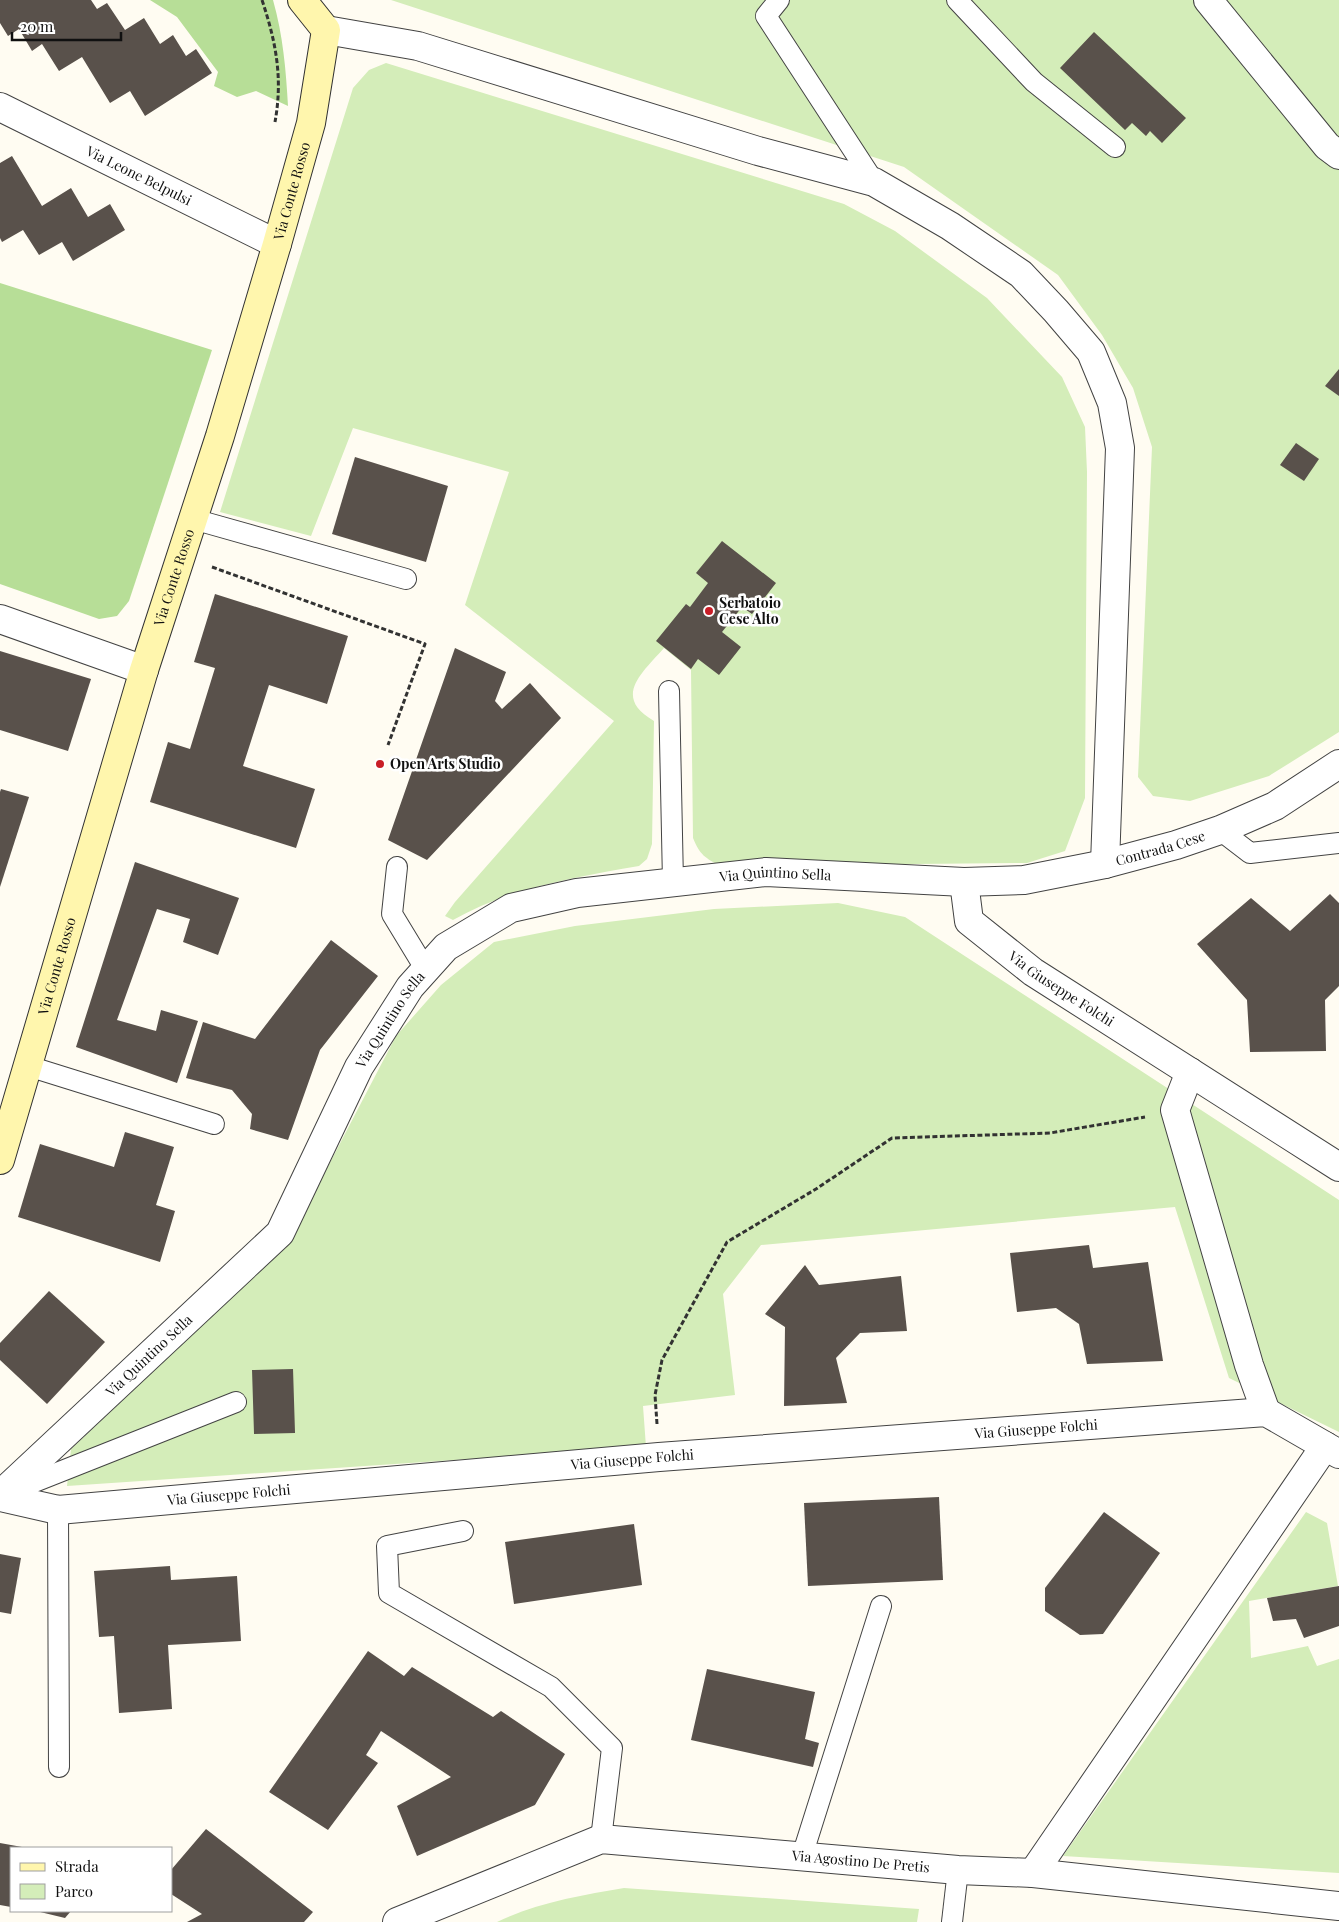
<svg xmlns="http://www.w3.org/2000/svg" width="1339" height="1922" font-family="'Playfair Display',serif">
<rect width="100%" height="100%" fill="#fffcf2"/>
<g fill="#d4edb9">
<path d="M391 0H1339V732L1269 776 1190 801 1153 796 1138 777 1152 447 1133 388 1102 335 1058 275 904 167Z"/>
<path d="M386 63 844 204 895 231 987 298 1062 377 1085 427 1087 472 1085 798 1065 851 1027 863 721 866C705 858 700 855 693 838L691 670 664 648C642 673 612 697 654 721L652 844 647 859 639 866C576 877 510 888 453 920L445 916 455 902 614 721 465 605 509 472 353 428 311 536 220 512 353 88 369 70Z"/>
<path d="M838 903 905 917 1339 1200V1432L1229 1378 1175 1207 761 1245 723 1294 735 1395 643 1406 646 1447 67 1486 71 1449 287 1245 396 1036 441 985 494 942 575 926 714 909Z"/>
<path d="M1306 1512 1327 1523 1338 1586 1249 1601 1251 1658 1308 1646 1317 1666 1339 1659V1873L1063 1856Z"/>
<path d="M624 1888 919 1909 917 1922H497C536 1903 582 1895 624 1888Z"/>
</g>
<g fill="#b7de97">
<path d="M150 0H273C283 35 286 70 288 106L256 91 237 97 214 86 218 72 177 17Z"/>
<path d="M0 283 212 350 129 601 117 616 99 619 0 584Z"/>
</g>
<g fill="#59514b">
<path d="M0 0H91L97 9 107 3 125 30 144 18 160 44 173 35 186 56 196 49 212 73 145 116 130 91 110 103 82 57 59 71 42 44 32 51 19 29 8 36 0 23Z"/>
<path d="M1094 32 1186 118 1162 143 1150 131 1146 136 1132 123 1125 130 1060 68Z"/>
<path d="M12 156 42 206 71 188 88 217 110 204 125 230 73 261 62 242 39 255 23 230 2 242 0 238V163Z"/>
<path d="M1339 369V396L1325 386Z"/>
<path d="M1296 443 1319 459 1304 481 1280 465Z"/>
<path d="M355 457 448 486 426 562 332 534Z"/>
<path d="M722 541 776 583 752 614 742 607 722 632 741 647 719 675 698 659 691 669 656 641 686 604 690 607 708 583 696 573Z"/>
<path d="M215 594 348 636 327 704 269 685 243 766 315 789 296 848 150 802 168 742 190 749 215 668 194 662Z"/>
<path d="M455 648 506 672 495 701 502 709 530 683 561 718 427 860 388 840Z"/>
<path d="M0 651 91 679 68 751 0 730Z"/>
<path d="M1 789 29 797 0 887V792Z"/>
<path d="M135 862 239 898 218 955 183 942 190 919 157 909 117 1020 156 1031 161 1010 198 1021 177 1083 76 1047Z"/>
<path d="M1330 894 1339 903V986L1325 1000 1326 1051 1250 1052 1247 1000 1197 944 1251 898 1290 931Z"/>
<path d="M331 940 378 976 320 1050 288 1140 250 1129 252 1114 232 1090 186 1078 203 1022 255 1039Z"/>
<path d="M125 1132 174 1147 156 1205 175 1211 160 1262 18 1217 40 1144 114 1167Z"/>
<path d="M1089 1245 1093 1268 1148 1262 1163 1361 1087 1364 1079 1324 1056 1308 1017 1312 1010 1253Z"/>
<path d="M805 1265 819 1285 901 1276 907 1331 860 1333 836 1358 847 1403 784 1406 785 1327 765 1314Z"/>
<path d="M49 1291 105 1342 47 1404 0 1360V1343Z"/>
<path d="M293 1369 295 1433 254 1434 252 1370Z"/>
<path d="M939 1497 943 1580 808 1586 804 1503Z"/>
<path d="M1104 1512 1160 1553 1103 1634 1080 1635 1045 1611V1588Z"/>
<path d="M634 1524 642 1585 514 1604 505 1542Z"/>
<path d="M0 1554 21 1558 11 1614 0 1612Z"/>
<path d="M170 1566 171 1580 237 1576 241 1641 168 1645 172 1709 119 1713 114 1636 99 1637 94 1571Z"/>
<path d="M1339 1586V1626L1304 1638 1296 1619 1273 1621 1267 1598Z"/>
<path d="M368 1651 404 1676 412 1667 493 1717 501 1711 565 1754 535 1805 417 1856 397 1806 451 1777 381 1731 366 1755 378 1763 328 1830 269 1792Z"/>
<path d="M707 1669 815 1692 805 1739 819 1743 813 1767 691 1740Z"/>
<path d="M206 1829 313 1912 304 1922H187L202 1914 171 1894V1870Z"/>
<path d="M0 1843 22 1847 11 1848V1907L0 1905Z"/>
<path d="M36 1911H71L65 1918Z"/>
</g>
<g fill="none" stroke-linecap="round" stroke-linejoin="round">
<g stroke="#434343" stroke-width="22">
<g id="lane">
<path d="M779 0 766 16 874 182"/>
<path d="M957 0 1034 82 1115 147"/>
<path d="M193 519 406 579"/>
<path d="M669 691 673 882"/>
<path d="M1220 830 1250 853 1339 843"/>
<path d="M397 867 392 914 426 970"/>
<path d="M28 1066 214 1124"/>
<path d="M9 1492 236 1402"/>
<path d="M58 1510 59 1767"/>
<path d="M463 1531 387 1546 389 1593 551 1687 612 1748 601 1839"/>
<path d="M802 1856 881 1606"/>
<path d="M952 1922 958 1870"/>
</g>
</g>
<g stroke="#434343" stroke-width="30">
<g id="street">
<path d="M1208 0 1327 146 1339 155"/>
<path d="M326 30 418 46 758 151 874 182 950 226 1021 274 1056 311 1091 352 1112 403 1120 448 1105 864"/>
<path id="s1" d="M0 107 277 244"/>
<path d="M0 619 144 670"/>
<path id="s2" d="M964 882 969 921 1033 972 1339 1167"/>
<path d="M1190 1072 1175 1110 1249 1365 1266 1412"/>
<path id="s3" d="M0 1495 280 1233 359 1067 410 987 446 947 511 908 577 893 766 872 964 882 1024 880 1105 864 1176 845 1220 830 1275 806 1339 764"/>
<path id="s4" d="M0 1497 58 1510 659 1457 1266 1412 1339 1454"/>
<path d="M1033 1873 1325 1446"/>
<path id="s5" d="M397 1922 601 1839 958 1870 1033 1873 1339 1906"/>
</g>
</g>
<g stroke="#323232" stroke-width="30">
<g id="secondary">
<path id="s6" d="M0 1160 144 670 220 436 277 244 311 123 326 30 302 0"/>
</g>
</g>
<g stroke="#323232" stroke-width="3" stroke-dasharray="5 2.5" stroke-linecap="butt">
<path d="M262 0C276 42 283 78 275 122"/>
<path d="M212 567 425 644 388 745"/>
<path d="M657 1424 655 1395 662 1360 727 1242 816 1189 892 1138 1050 1133 1145 1117"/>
</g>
<use href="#lane" stroke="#fff" stroke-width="20"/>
<use href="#street" stroke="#fff" stroke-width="28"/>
<use href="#secondary" stroke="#fff6ad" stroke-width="28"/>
</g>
<g fill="#c91e27" stroke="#fff" stroke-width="2">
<circle cx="709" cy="611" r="5"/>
<circle cx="380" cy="764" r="5"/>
</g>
<g text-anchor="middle" stroke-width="5" stroke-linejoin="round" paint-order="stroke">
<g font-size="14" fill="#101010" stroke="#fff">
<text dy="5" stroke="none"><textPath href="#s1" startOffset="155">Via Leone Belpulsi</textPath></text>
<text dy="5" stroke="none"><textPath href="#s6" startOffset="1012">Via Conte Rosso</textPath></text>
<text dy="5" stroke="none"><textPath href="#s6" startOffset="608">Via Conte Rosso</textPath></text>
<text dy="5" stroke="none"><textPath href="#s3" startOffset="1448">Contrada Cese</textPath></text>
<text dy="5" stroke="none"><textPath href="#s3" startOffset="1059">Via Quintino Sella</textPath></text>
<text dy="5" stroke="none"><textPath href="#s6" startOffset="202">Via Conte Rosso</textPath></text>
<text dy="5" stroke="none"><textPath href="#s2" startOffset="154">Via Giuseppe Folchi</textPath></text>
<text dy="5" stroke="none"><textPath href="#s3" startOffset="624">Via Quintino Sella</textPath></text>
<text dy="5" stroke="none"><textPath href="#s3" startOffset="204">Via Quintino Sella</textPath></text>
<text dy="5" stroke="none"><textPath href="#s4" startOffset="1041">Via Giuseppe Folchi</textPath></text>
<text dy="5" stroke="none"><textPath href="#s4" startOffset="636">Via Giuseppe Folchi</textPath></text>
<text dy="5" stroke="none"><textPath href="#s4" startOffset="231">Via Giuseppe Folchi</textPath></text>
<text dy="5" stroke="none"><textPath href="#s5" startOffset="481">Via Agostino De Pretis</textPath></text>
</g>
<g font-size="14" font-weight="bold" fill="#101010" stroke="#fff" text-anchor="start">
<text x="719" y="608">Serbatoio<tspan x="719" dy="16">Cese Alto</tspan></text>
<text x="390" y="769">Open Arts Studio</text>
</g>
</g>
<rect x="10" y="1847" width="162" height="65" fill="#ffffff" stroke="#9f9f9f"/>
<rect x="20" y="1863" width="25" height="8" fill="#fff6ad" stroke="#9f9f9f"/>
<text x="55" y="1872" font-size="15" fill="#101010">Strada</text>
<rect x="20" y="1884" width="25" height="15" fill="#d4edb9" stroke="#9f9f9f"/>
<text x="55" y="1897" font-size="15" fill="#101010">Parco</text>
<path d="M12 32v8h109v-8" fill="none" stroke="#101010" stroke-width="2.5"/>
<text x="20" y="32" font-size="15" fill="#101010" stroke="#ffffff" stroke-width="4" paint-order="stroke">20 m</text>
</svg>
